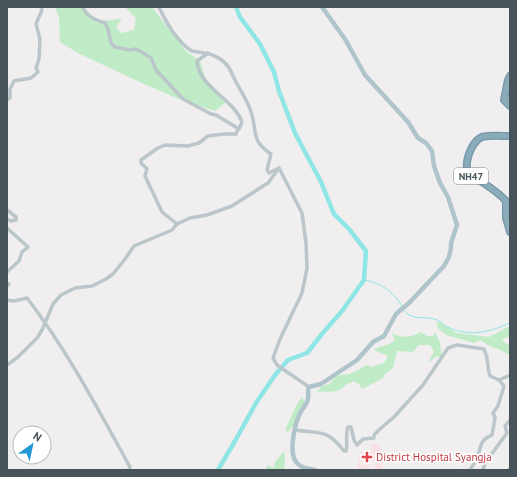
<svg xmlns="http://www.w3.org/2000/svg" width="517" height="477" font-family="'PT Sans',sans-serif">
<rect width="100%" height="100%" fill="#f0eeef"/>
<path fill="#f9e0e3" d="M370 443 381 446 380 462 382 464 383 470H375L376 461 363 459 361 460V465H370V470H369V467H367V470H368H358V461L361 452H363V454L373 452Z"/>
<g fill="#bfecc6">
<path d="M55 7H84C95 21 105 23 122 18L116 27 121 33 134 30 136 18 125 7H152L186 51 200 61 206 79 227 101 215 111 179 99 144 84 78 53 60 42 59 18Z"/>
<path d="M436 322 441 323 456 333 489 337 510 326V338L506 337 502 341 510 346V353L508 354C498 348 489 347 480 340L474 343 446 335 438 328Z"/>
<path d="M421 332 427 336H433L435 332 440 342 442 358 437 356 428 363 434 351 430 345H419L413 352 397 351 393 368 386 373 383 378 362 389 359 384 354 381 345 385C340 394 326 391 317 392L322 386 330 384C339 371 340 377 352 373 356 372 362 367 366 365L371 367 384 363 388 356 374 350C382 344 386 348 395 340L392 333C403 339 411 337 421 332Z"/>
<path d="M302 397 305 402 296 426 292 427 288 432 285 430 296 406Z"/>
<path d="M284 451 285 460 284 470H265L268 465 274 468 275 462Z"/>
</g>
<g fill="none" stroke-linecap="round" stroke-linejoin="round">
<g stroke="#8fe6e5" stroke-width="1">
<path d="M364 280C380 282 394 292 402 306"/>
<path d="M403 309C411 321 422 316 434 319 440 320 444 326 450 328 470 337 490 332 510 323"/>
</g>
<path stroke="#8fe6e5" stroke-width="4.5" d="M218 470 235 441 256 403 275 375 288 360 307 353 322 334 342 311 364 280 366 251 349 229 334 214 321 182 295 133 279 91 274 72 260 44 240 17 236 7"/>
<g stroke="#7496a6" stroke-width="8">
<g id="highway">
<path d="M510 76 508 80 504 100 510 106"/>
<path d="M510 136C502 136 490 135 482 137 471 141 461 168 471 176 474 179 478 180 482 182 491 188 499 193 506 201V218L510 232"/>
</g>
</g>
<g stroke="#bac6ca" stroke-width="3.5">
<path d="M83 7C86 17 96 20 105 23L108 29 111 43 115 47 129 50 136 49 143 53 151 58 156 70 183 99 211 114 216 115 239 129 242 122C233 98 199 88 197 61L208 53"/>
<path d="M159 7C165 21 178 43 192 51 195 52 200 52 204 53 214 54 224 60 229 68 232 73 234 78 236 82 242 93 249 103 252 115 257 135 252 141 271 154L267 170 269 173 279 168 302 213 306 243 307 268 302 293 280 339 273 358 277 365 309 387"/>
<path d="M7 100 10 98V89L14 81 31 78 38 72 36 68 39 59 40 39 36 24 42 10 41 7"/>
<path d="M7 210 16 217V220L11 221 7 219"/>
<path d="M177 224 162 212 145 176 147 169 141 163V160L158 148 165 145 188 146 199 143 208 136 224 134H236L238 129"/>
<path d="M7 228 28 247 22 252 19 261 7 272"/>
<path d="M7 283 9 284 7 286"/>
<path d="M7 300 14 301 27 298C67 350 98 409 130 467L129 470"/>
<path d="M7 365 18 357 37 338 42 330 53 304 61 295 75 288 92 286 106 279 113 274 125 259 134 246 172 230 177 224 190 218 207 215 232 206 268 183 279 168"/>
<path d="M295 430C321 434 326 428 344 451H346C348 443 345 434 348 427H351L354 440 357 445 363 439 374 438V435L380 429 394 417 423 385 448 348 457 345 484 349C490 362 486 365 490 376L499 380 510 375"/>
<path d="M470 470C472 466 475 463 477 459 481 448 479 440 492 435L495 418 493 413 498 406 504 386 499 380"/>
<path d="M483 470 485 463 507 433 505 426 510 420"/>
</g>
<g stroke="#afc4cb" stroke-width="4.5">
<path d="M315 470C308 468 303 469 298 464 287 455 295 424 300 413 303 408 307 404 308 399 309 395 307 391 309 387L321 384 357 360 373 342 384 336 396 314 410 302 444 266 449 257 451 248V243L457 225 448 197 440 183 434 166 432 151 426 143 418 138 408 122 365 75 345 39 322 7"/>
<path d="M509 470H510"/>
</g>
<use href="#highway" stroke="#89abba" stroke-width="5.5"/>
</g>
<path fill="#e0444e" stroke="#fff" stroke-width="1.5" d="M365 451h4v4h4v4h-4v4h-4v-4h-4v-4h4z"/>
<g text-anchor="middle" stroke-width="3.5" stroke-linejoin="round" paint-order="stroke">
<rect fill="#fff" stroke="#7e888c" stroke-width="1" x="454" y="168" width="34" height="16" rx="3"/>
<g font-size="10" font-weight="bold" fill="#47555a">
<text x="471" y="180">NH47</text>
</g>
<g font-size="11" fill="#be3a42" stroke="#fff" text-anchor="start">
<text x="376" y="461">District Hospital Syangja</text>
</g>
</g>
<rect width="517" height="477" fill="none" stroke="#47555a" stroke-width="16"/>
<g transform="translate(32 445) rotate(33)"><circle r="19" fill="#ffffff" stroke="#b5bbbd"/>
<path d="M0-3L7 15L0 10L-7 15Z" fill="#2498d4"/>
<text y="-6" font-size="11" font-weight="bold" text-anchor="middle" fill="#47555a">N</text>
</g>
</svg>
